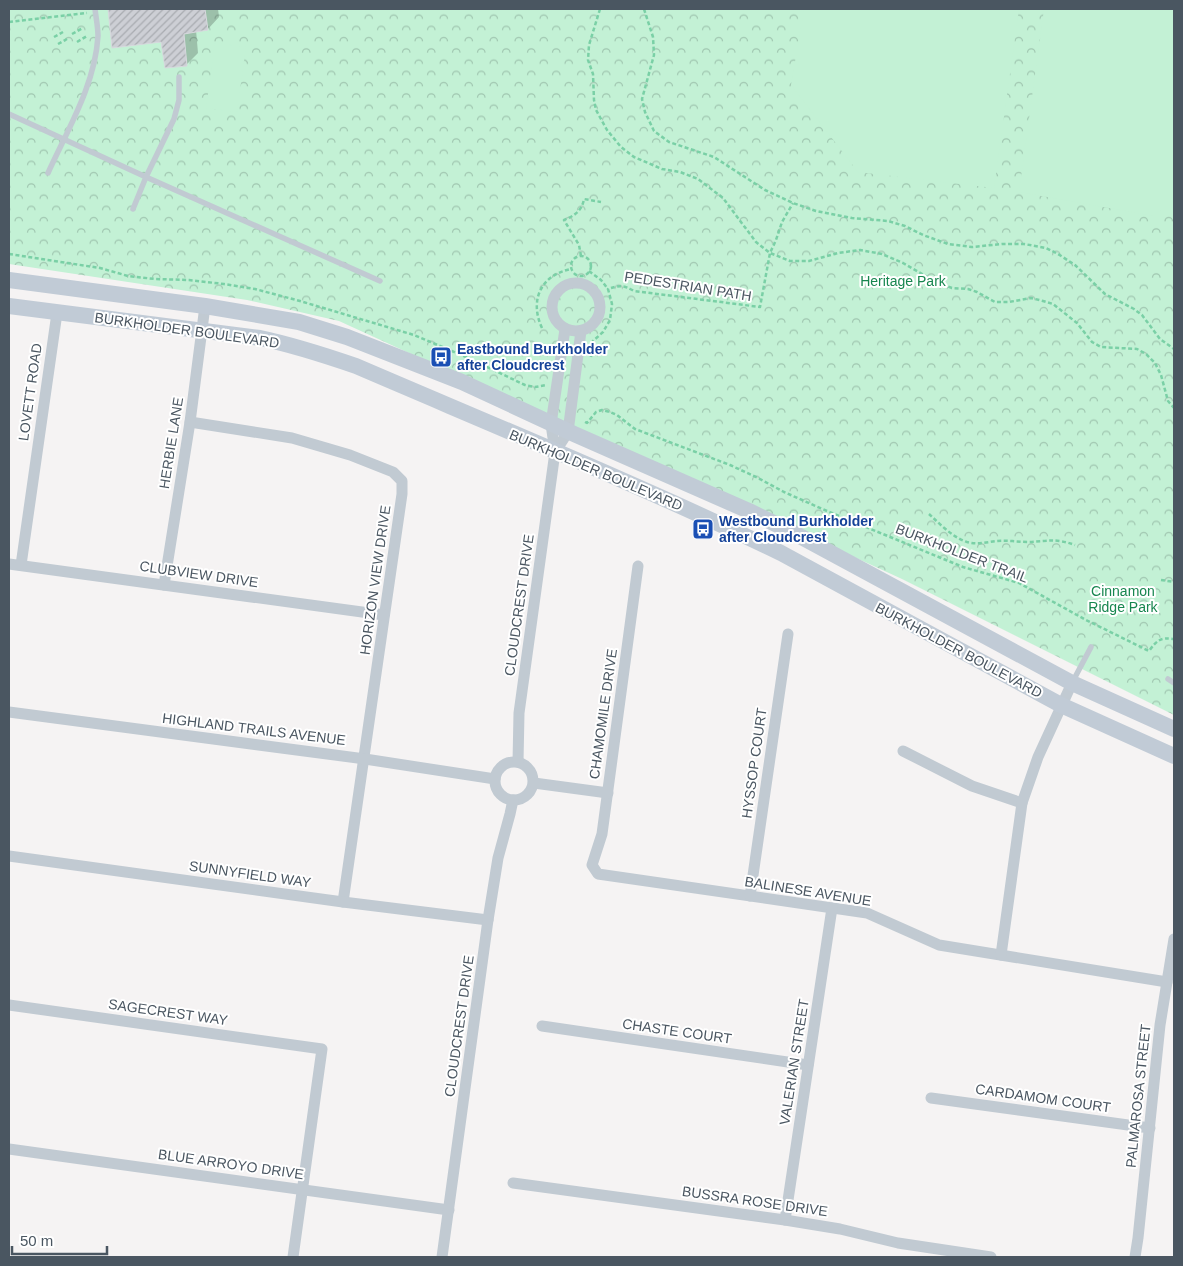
<svg xmlns="http://www.w3.org/2000/svg" width="1183" height="1266" font-family="Arial,sans-serif">
<defs>
<pattern id="park-crowns" width="20" height="18" patternUnits="userSpaceOnUse" patternTransform="scale(1.25)"><rect width="20" height="18" fill="#c3f1d5"/><path d="M2 6a3 3 0 1 1 6 0M12 15a3 3 0 1 1 6 0" fill="none" stroke="#a0c6b0"/></pattern>
<pattern id="building-hatch" width="6" height="6" patternUnits="userSpaceOnUse" patternTransform="scale(1.25)"><rect width="6" height="6" fill="#cdcfd5"/><path d="M-1 1l2-2M0 6l6-6M5 7l2-2" fill="none" stroke="#a8abb0"/></pattern>
</defs>
<rect width="100%" height="100%" fill="#f5f3f3"/>
<path fill="url(#park-crowns)" d="M9 9H1174V715L902 579 339 321 247 300 9 264Z"/>
<g fill="#c3f1d5">
<path d="M804 9H1019L994 188 858 172 791 85Z"/>
<path d="M1044 9H1174V201L1154 216 1019 192Z"/>
<path d="M215 43 246 47 237 112 206 108Z"/>
</g>
<path fill="#0003" d="M109 9H218L219 17 208 29 196 30 198 53 186 65 162 41 114 47Z"/>
<path fill="url(#building-hatch)" stroke="#d7d9de" d="M108 9H205L208 30 184 34 187 66 165 68 161 42 112 48Z"/>
<g fill="none" stroke-linecap="round" stroke-linejoin="round">
<g stroke="#7ad0a6" stroke-width="2.5" stroke-dasharray="4 2.5" stroke-linecap="butt">
<path d="M600 9 589 45 588 60 593 74 594 100 596 110 607 130 621 147 634 157 662 169 680 172 698 179 723 198 756 242 770 253 790 261H809L838 253 860 250 882 254 903 263 936 282 952 288 968 289 977 292 995 302H1009L1031 298 1043 301 1053 304 1077 323 1092 342 1101 347 1137 349 1146 354 1155 363 1161 375 1168 401 1174 408"/>
<path d="M644 9 653 37 654 55 642 99 645 112 654 131 669 142 714 157 765 190 793 203 816 211 852 218 888 221 905 226 923 235 948 244 972 247 1002 244H1024L1046 248 1058 254 1075 265 1105 294 1134 309 1142 315 1160 339 1174 349"/>
<path d="M9 22 87 13"/>
<path d="M72 34 83 28"/>
<path d="M54 37 63 32"/>
<path d="M77 42 87 36"/>
<path d="M58 44 67 39"/>
<path d="M9 254 100 268 128 276 155 279 189 280 224 284 255 289 300 301 414 335 466 357 525 385 535 387 547 385"/>
<path d="M581 256 579 245 564 220C574 216 582 211 584 199L601 202"/>
<circle cx="581" cy="266" r="10"/>
<path d="M589 271 601 280 608 289"/>
<path d="M542 328C529 300 541 275 571 269"/>
<path d="M591 357 593 341 603 332 610 320 612 304 608 289C619 285 624 285 634 291L760 307 770 253 776 240 782 222 793 203"/>
<path d="M585 422 587 423 596 412 602 410 610 412 617 415 635 429 730 465 758 478 784 492 827 511 963 567 1019 583 1086 620 1149 651C1157 640 1161 637 1174 639"/>
<path d="M929 514C940 524 952 537 967 542 977 545 987 542 997 541 1008 540 1018 542 1029 542 1048 541 1055 538 1075 545"/>
<path d="M1161 580 1174 582"/>
</g>
<g stroke="#c1cad2" stroke-width="5.5">
<path d="M9 114 146 177 380 281"/>
<path d="M48 173C68 129 95 85 98 36 98 27 96 18 95 9"/>
<path d="M133 209 146 177 174 119 179 100V77"/>
<path d="M1168 679 1174 683"/>
<path d="M1073 681 1091 647"/>
</g>
<g stroke="#c1cad2" stroke-width="11">
<circle cx="576" cy="307" r="24"/>
<path d="M190 422 292 438 350 455 393 472 402 481V494L343 902"/>
<path d="M555 452 568 432 581 331"/>
<path d="M9 564 384 615"/>
<path d="M21 565 57 313"/>
<path d="M638 566 602 834 592 865 598 874 867 913 939 945 1167 982"/>
<path d="M164 585 190 422 205 306"/>
<path d="M9 712 365 759 495 779"/>
<path d="M903 751 972 786 1022 803"/>
<circle cx="514" cy="781" r="19"/>
<path d="M518 762 519 713 555 452 551 424 565 329"/>
<path d="M534 783 608 793"/>
<path d="M9 856 343 902 488 920"/>
<path d="M750 896 788 634"/>
<path d="M1001 955 1022 803 1038 757 1072 683"/>
<path d="M9 1005 322 1049 293 1257"/>
<path d="M542 1026 808 1065"/>
<path d="M931 1098 1150 1128"/>
<path d="M9 1149 449 1210"/>
<path d="M513 1183 785 1220 840 1229 898 1243 991 1257"/>
<path d="M785 1220 832 908"/>
<path d="M442 1257 488 920 498 858 510 814 513 800"/>
<path d="M1135 1257 1138 1238 1160 1025 1174 939"/>
</g>
<g stroke="#c1cbd6" stroke-width="16">
<path d="M9 280 205 306 299 322 347 337 462 382 574 434 749 511 794 533 1072 683 1174 729"/>
<path d="M9 306 260 338C293 345 324 355 356 366 498 427 642 486 781 553L1061 705 1174 756"/>
</g>
</g>
<defs>
<g id="bus-square" transform="scale(1.125)"><rect x="-9" y="-9" width="18" height="18" rx="4" fill="#1a4fb4" stroke="#fff"/><path d="M-5-6H5V4H4V6H2V4H-2V6H-4V4H-5ZM-3.5-4V0h7V-4ZM-3.5 1.2v1.5H-2V1.2ZM2 1.2v1.5H3.5V1.2Z" fill="#fff"/></g>
</defs>
<g fill-rule="evenodd">
<use href="#bus-square" x="441" y="357"/>
<use href="#bus-square" x="703" y="529"/>
</g>
<g text-anchor="middle" stroke-width="4" stroke-linejoin="round" paint-order="stroke">
<g font-size="14" fill="#17864f" stroke="#fff">
<text x="903" y="286">Heritage Park</text>
<text x="1123" y="596">Cinnamon<tspan x="1123" dy="16">Ridge Park</tspan></text>
</g>
<g font-size="14" fill="#4a5661" stroke="#fff">
<text transform="translate(688 286) rotate(9)" y="5">PEDESTRIAN PATH</text>
<text transform="translate(187 330) rotate(8)" y="5">BURKHOLDER BOULEVARD</text>
<text transform="translate(30 392) rotate(-82)" y="5">LOVETT ROAD</text>
<text transform="translate(171 443) rotate(-81)" y="5">HERBIE LANE</text>
<text transform="translate(596 470) rotate(23)" y="5">BURKHOLDER BOULEVARD</text>
<text transform="translate(962 553) rotate(21)" y="5">BURKHOLDER TRAIL</text>
<text transform="translate(199 574) rotate(8)" y="5">CLUBVIEW DRIVE</text>
<text transform="translate(375 580) rotate(-82)" y="5">HORIZON VIEW DRIVE</text>
<text transform="translate(519 605) rotate(-82)" y="5">CLOUDCREST DRIVE</text>
<text transform="translate(959 650) rotate(28)" y="5">BURKHOLDER BOULEVARD</text>
<text transform="translate(603 714) rotate(-82)" y="5">CHAMOMILE DRIVE</text>
<text transform="translate(254 729) rotate(7)" y="5">HIGHLAND TRAILS AVENUE</text>
<text transform="translate(754 763) rotate(-82)" y="5">HYSSOP COURT</text>
<text transform="translate(250 874) rotate(8)" y="5">SUNNYFIELD WAY</text>
<text transform="translate(808 891) rotate(9)" y="5">BALINESE AVENUE</text>
<text transform="translate(168 1012) rotate(8)" y="5">SAGECREST WAY</text>
<text transform="translate(459 1026) rotate(-82)" y="5">CLOUDCREST DRIVE</text>
<text transform="translate(677 1031) rotate(8)" y="5">CHASTE COURT</text>
<text transform="translate(794 1062) rotate(-81)" y="5">VALERIAN STREET</text>
<text transform="translate(1138 1096) rotate(-84)" y="5">PALMAROSA STREET</text>
<text transform="translate(1043 1098) rotate(8)" y="5">CARDAMOM COURT</text>
<text transform="translate(231 1164) rotate(8)" y="5">BLUE ARROYO DRIVE</text>
<text transform="translate(755 1201) rotate(8)" y="5">BUSSRA ROSE DRIVE</text>
</g>
<g font-size="14" font-weight="bold" fill="#164399" stroke="#fff" text-anchor="start">
<text x="457" y="354">Eastbound Burkholder<tspan x="457" dy="16">after Cloudcrest</tspan></text>
<text x="719" y="526">Westbound Burkholder<tspan x="719" dy="16">after Cloudcrest</tspan></text>
</g>
</g>
<rect width="1183" height="1266" fill="none" stroke="#4a5661" stroke-width="20"/>
<path d="M12 1246v8h95v-8" fill="none" stroke="#4a5661" stroke-width="2.5"/>
<text x="20" y="1246" font-size="15" fill="#4a5661" stroke="#ffffff" stroke-width="4" paint-order="stroke">50 m</text>
</svg>
